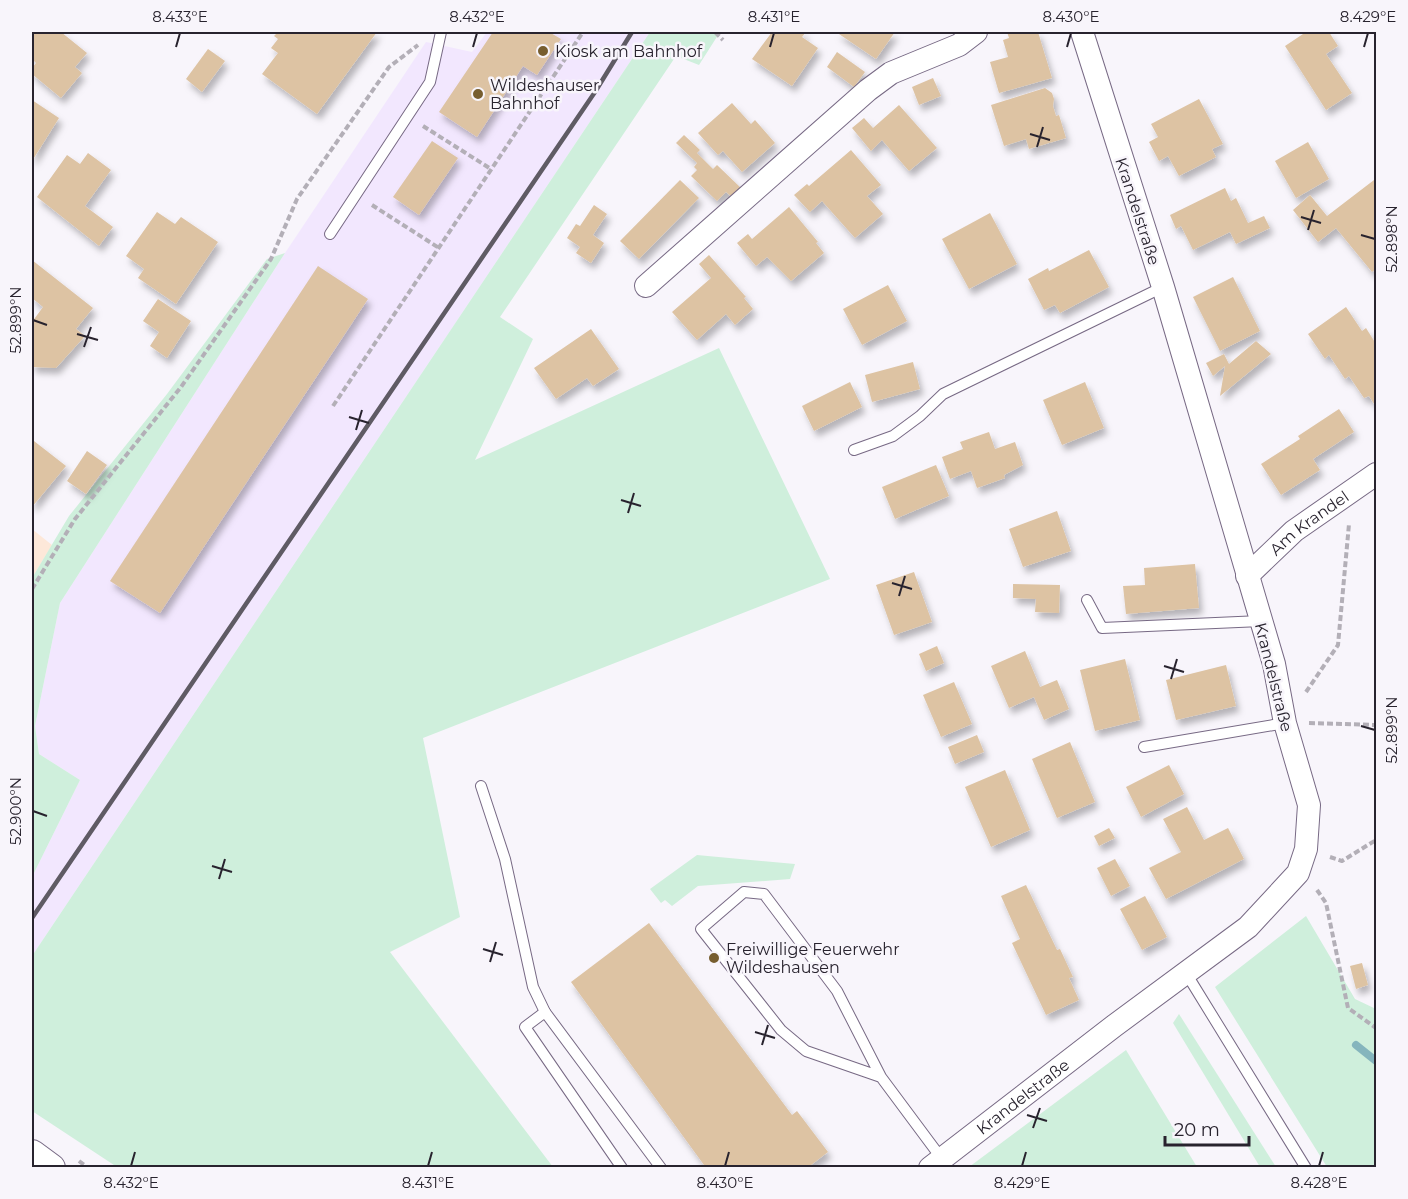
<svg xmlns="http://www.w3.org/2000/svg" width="1408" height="1199" font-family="Montserrat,sans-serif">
<defs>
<filter id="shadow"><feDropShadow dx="3.5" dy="6" stdDeviation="3" flood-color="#0004"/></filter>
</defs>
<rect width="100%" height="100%" fill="#f8f5fb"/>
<path fill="#fde8d9" d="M32 529 52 545 32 578Z"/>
<path fill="#f2e7fe" d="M487 32H650L32 956V877L80 780 39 754 35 726 60 603 285 253 426 42 472 52Z"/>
<g fill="#cfefdc">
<path d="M650 32H720L699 65 676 56 500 317 533 339 475 460 719 348 830 579 423 738 460 917 390 952 553 1167H117L32 1111V956Z"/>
<path d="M285 253 60 603 35 726 39 754 80 780 32 877V578L69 516 167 394 267 259Z"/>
<path d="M697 855 795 864 790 879 698 886 672 906 665 900 661 903 650 889Z"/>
<path d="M1306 916 1355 999 1376 1009V1167H1327L1215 987Z"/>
<path d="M1179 1014 1276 1167H1260L1173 1023Z"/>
<path d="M1126 1050 1197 1167H969Z"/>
</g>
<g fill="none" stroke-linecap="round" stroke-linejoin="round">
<path stroke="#85b5bd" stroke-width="8" d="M1356 1045 1376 1061"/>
</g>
<g fill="#ddc3a3" filter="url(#shadow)">
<path d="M32 32H61L87 53 75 67 82 73 61 98 32 74V68L36 63 32 59Z"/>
<path d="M278 32H377L317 114 262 74 278 53 271 48 278 39 274 36Z"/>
<path d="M493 32H549L561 39 537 75 523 66 477 137 439 112Z"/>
<path d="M772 32H806L802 37 818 48 792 86 752 59Z"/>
<path d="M836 32H895L876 59Z"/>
<path d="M1007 32H1038L1052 78 999 93 990 62 1008 57 1003 40 1009 38Z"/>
<path d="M1306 32H1329L1338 46 1326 54 1352 93 1326 110 1285 46Z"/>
<path d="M208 49 225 61 202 92 186 79Z"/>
<path d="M837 52 865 72 854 87 827 67Z"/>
<path d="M933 78 941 96 919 105 912 87Z"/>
<path d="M1045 88 1052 93 1054 99 1053 106 1056 116 1059 115 1066 138 1029 149 1026 139 1004 146 991 105Z"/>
<path d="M1199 99 1223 144 1212 149 1216 157 1179 176 1168 156 1159 161 1149 142 1158 137 1151 124Z"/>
<path d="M32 100 59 118 32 161Z"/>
<path d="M732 103 751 124 755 120 775 143 742 172 723 151 718 155 698 133Z"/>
<path d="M899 105 937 148 909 171 882 140 871 151 852 128 864 118 873 128Z"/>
<path d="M684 135 700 150 697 153 713 169 717 165 741 188 732 197 726 192 717 201 691 176 697 170 694 167 697 163 676 143Z"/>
<path d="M432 141 458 158 419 215 393 197Z"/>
<path d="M1308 142 1329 179 1296 198 1275 161Z"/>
<path d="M851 150 881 185 867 196 883 214 855 238 822 201 810 212 794 195 807 184 809 186Z"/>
<path d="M88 153 111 170 85 206 113 227 99 246 37 197 67 155 80 164Z"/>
<path d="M680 180 699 198 639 259 620 241Z"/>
<path d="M1374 180H1376V269L1372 272 1336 228 1318 242 1293 210 1310 195 1327 216Z"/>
<path d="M1225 188 1231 201 1236 198 1248 223 1264 216 1270 228 1236 244 1230 232 1193 250 1181 226 1176 229 1170 215Z"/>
<path d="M594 205 607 214 593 235 604 243 591 263 576 253 580 247 567 238 576 224 580 226Z"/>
<path d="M789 207 818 242 816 243 824 253 791 281 767 257 756 266 737 243 748 234 752 239Z"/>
<path d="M157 212 175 224 181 217 218 242 176 304 138 278 144 269 126 256Z"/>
<path d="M990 213 1017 264 969 289 942 239Z"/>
<path d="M1089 250 1109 287 1060 313 1055 305 1044 310 1028 279 1048 268 1049 271Z"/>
<path d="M709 255 746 297 744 298 753 309 735 325 726 314 697 340 672 312 711 278 699 264Z"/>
<path d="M32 260 93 308 76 329 85 336 56 368 32 367V322L43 307 32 298Z"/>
<path d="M318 266 368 299 160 613 110 581Z"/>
<path d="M1233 277 1260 331 1220 351 1193 297Z"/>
<path d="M888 285 907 321 862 345 843 309Z"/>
<path d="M158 299 191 321 167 358 150 346 159 332 143 321Z"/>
<path d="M1346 307 1362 331 1366 328 1376 344V407L1369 396 1364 398 1349 376 1345 379 1329 355 1325 359 1308 334Z"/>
<path d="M591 329 619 369 593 386 587 378 556 399 534 368Z"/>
<path d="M1256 341 1271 354 1220 396 1225 366 1213 376 1206 363 1224 354 1229 364Z"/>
<path d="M913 362 920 389 872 402 865 375Z"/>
<path d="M850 382 862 407 814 431 802 406Z"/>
<path d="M1085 382 1104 428 1062 445 1043 400Z"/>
<path d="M1339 409 1354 432 1313 459 1320 470 1281 495 1261 464 1300 439 1298 436Z"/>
<path d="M989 432 995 449 1015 442 1023 465 1004 475 1005 478 977 488 971 471 950 479 942 457 963 449 960 442Z"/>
<path d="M34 441 66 466 32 507V444Z"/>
<path d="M87 451 107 465 86 494 67 481Z"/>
<path d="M936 465 949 496 895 519 882 487Z"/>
<path d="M1057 511 1071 551 1023 567 1009 529Z"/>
<path d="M1195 564 1199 608 1126 614 1123 586 1145 585 1144 568Z"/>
<path d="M914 572 932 622 894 635 876 585Z"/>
<path d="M1013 584 1060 585 1059 613 1035 612 1036 599 1013 598Z"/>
<path d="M937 646 944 663 926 671 919 654Z"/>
<path d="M1025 651 1040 687 1057 680 1069 709 1044 720 1034 697 1009 708 991 666Z"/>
<path d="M1125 659 1140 720 1095 731 1080 670Z"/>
<path d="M1226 665 1236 706 1176 720 1166 680Z"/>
<path d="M954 682 972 724 941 737 923 695Z"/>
<path d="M977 735 984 752 955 764 948 747Z"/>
<path d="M1070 742 1095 802 1057 818 1032 759Z"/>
<path d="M1169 765 1184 794 1141 817 1126 787Z"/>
<path d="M1005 770 1030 830 991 847 965 787Z"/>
<path d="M1187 807 1204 840 1228 828 1244 859 1166 899 1149 868 1181 852 1163 819Z"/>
<path d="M1109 828 1115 838 1099 846 1094 836Z"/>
<path d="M1115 859 1130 886 1111 896 1097 868Z"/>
<path d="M1026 885 1057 950 1060 949 1073 977 1069 978 1079 1000 1046 1015 1012 943 1020 939 1001 896Z"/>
<path d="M1145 896 1167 937 1142 950 1120 909Z"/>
<path d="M649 923 792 1115 797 1111 828 1152 807 1168H702L704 1165 571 982Z"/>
<path d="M1362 963 1368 985 1356 989 1350 966Z"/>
</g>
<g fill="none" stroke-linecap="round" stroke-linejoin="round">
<g stroke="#776984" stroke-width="12">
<g id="service">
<path d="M330 234 430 82 441 32"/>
<path d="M854 450 893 436 920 416 943 394 1163 287"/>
<path d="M1087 600 1102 628 1261 621"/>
<path d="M1144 747 1285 723"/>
<path d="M481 786 505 859 533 987 545 1012"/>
<path d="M1186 973 1306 1168"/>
<path d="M881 1077 806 1051 781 1030 701 929 744 892 764 894 837 991 881 1077 942 1159"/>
<path d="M622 1168 525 1027 545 1012 661 1168"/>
</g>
</g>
<g stroke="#776984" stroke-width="24">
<g id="minor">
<path d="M646 286 868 90 891 73 959 45 976 32"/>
<path id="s1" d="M1247 576 1294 531 1376 474"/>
<path id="s2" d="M930 1168 1114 1026 1248 927 1298 873 1306 849 1309 805 1285 723 1274 664 1163 287 1082 32"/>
</g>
</g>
<g stroke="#776984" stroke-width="30">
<path id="tertiary" d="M32 1154 51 1168"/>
</g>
<g stroke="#b3afb7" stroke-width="4" stroke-dasharray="6 3" stroke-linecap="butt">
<path d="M715 32 723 40"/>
<path d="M423 126 491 169"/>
<path d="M372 205 439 248"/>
<path d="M333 406 583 32"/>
<path d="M32 589 75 519 181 387 271 259 297 199 389 67 418 45"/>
<path d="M1306 692 1338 645 1349 524"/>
<path d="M1309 723 1376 725"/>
<path d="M1330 857 1342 861 1376 840"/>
<path d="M1317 890 1326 903 1348 1008 1376 1028"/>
<path d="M79 1161 88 1168"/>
</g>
<use href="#service" stroke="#fff" stroke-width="10"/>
<use href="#minor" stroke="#fff" stroke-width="22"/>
<use href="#tertiary" stroke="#fff" stroke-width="28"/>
<path stroke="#5f5b64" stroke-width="4.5" d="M32 918 595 92 632 32"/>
</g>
<path fill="none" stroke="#28232e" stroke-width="2" d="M176 47 180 33M473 47 477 33M770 47 774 33M1067 47 1071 33M1364 47 1368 33M1030 134 1050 140M1037 147 1043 127M1301 217 1321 223M1308 230 1314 210M1361 235 1375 239M33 320 47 325M77 334 98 340M84 347 91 327M349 417 369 423M356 430 362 410M621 500 641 506M628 513 634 493M892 583 912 589M899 596 905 576M1164 666 1184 672M1171 679 1177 659M1361 726 1375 730M33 811 47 816M212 866 232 872M219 879 225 859M483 949 503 955M490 962 496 942M755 1032 775 1038M762 1045 768 1025M1027 1115 1047 1121M1033 1128 1040 1108M131 1166 135 1152M428 1166 432 1152M725 1166 729 1152M1022 1166 1026 1152M1319 1166 1323 1152"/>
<g fill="#775e2f" stroke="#f8f5fb" stroke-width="2">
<circle cx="543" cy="51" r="6"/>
<circle cx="478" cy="94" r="6"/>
<circle cx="714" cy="958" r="6"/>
</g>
<g text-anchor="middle" stroke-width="5" stroke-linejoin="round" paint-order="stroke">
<g font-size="16" fill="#28232e" stroke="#f8f5fb" text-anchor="start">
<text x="555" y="57">Kiosk am Bahnhof</text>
<text x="490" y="91">Wildeshauser<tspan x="490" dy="18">Bahnhof</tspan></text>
<text x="726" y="955">Freiwillige Feuerwehr<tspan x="726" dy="18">Wildeshausen</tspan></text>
</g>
<g font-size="16" fill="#28232e" stroke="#f8f5fb">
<text transform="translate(1138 211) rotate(72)" y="6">Krandelstraße</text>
<text dy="6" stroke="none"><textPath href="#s1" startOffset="82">Am Krandel</textPath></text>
<text transform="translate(1274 677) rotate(76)" y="6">Krandelstraße</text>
<text dy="6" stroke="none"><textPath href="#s2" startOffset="117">Krandelstraße</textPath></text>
</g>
</g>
<rect width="1408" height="1199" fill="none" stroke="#f8f5fb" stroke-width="66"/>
<path d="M1165 1136v9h84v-9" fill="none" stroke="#28232e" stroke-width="3"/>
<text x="1174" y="1136" font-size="18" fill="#28232e" stroke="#f8f5fb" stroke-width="4.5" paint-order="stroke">20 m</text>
<rect x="33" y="33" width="1342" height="1133" fill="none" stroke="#28232e" stroke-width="2"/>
<g font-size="15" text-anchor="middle" fill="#28232e">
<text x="180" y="22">8.433°E</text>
<text x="477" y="22">8.432°E</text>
<text x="774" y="22">8.431°E</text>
<text x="1071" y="22">8.430°E</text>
<text x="1368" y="22">8.429°E</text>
<text transform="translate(1392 239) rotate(-90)" y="5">52.898°N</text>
<text transform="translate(16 320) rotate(-90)" y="5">52.899°N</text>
<text transform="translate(1392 730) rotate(-90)" y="5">52.899°N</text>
<text transform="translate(16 811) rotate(-90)" y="5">52.900°N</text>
<text x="131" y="1188">8.432°E</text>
<text x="428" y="1188">8.431°E</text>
<text x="725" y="1188">8.430°E</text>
<text x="1022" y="1188">8.429°E</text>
<text x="1319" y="1188">8.428°E</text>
</g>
</svg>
